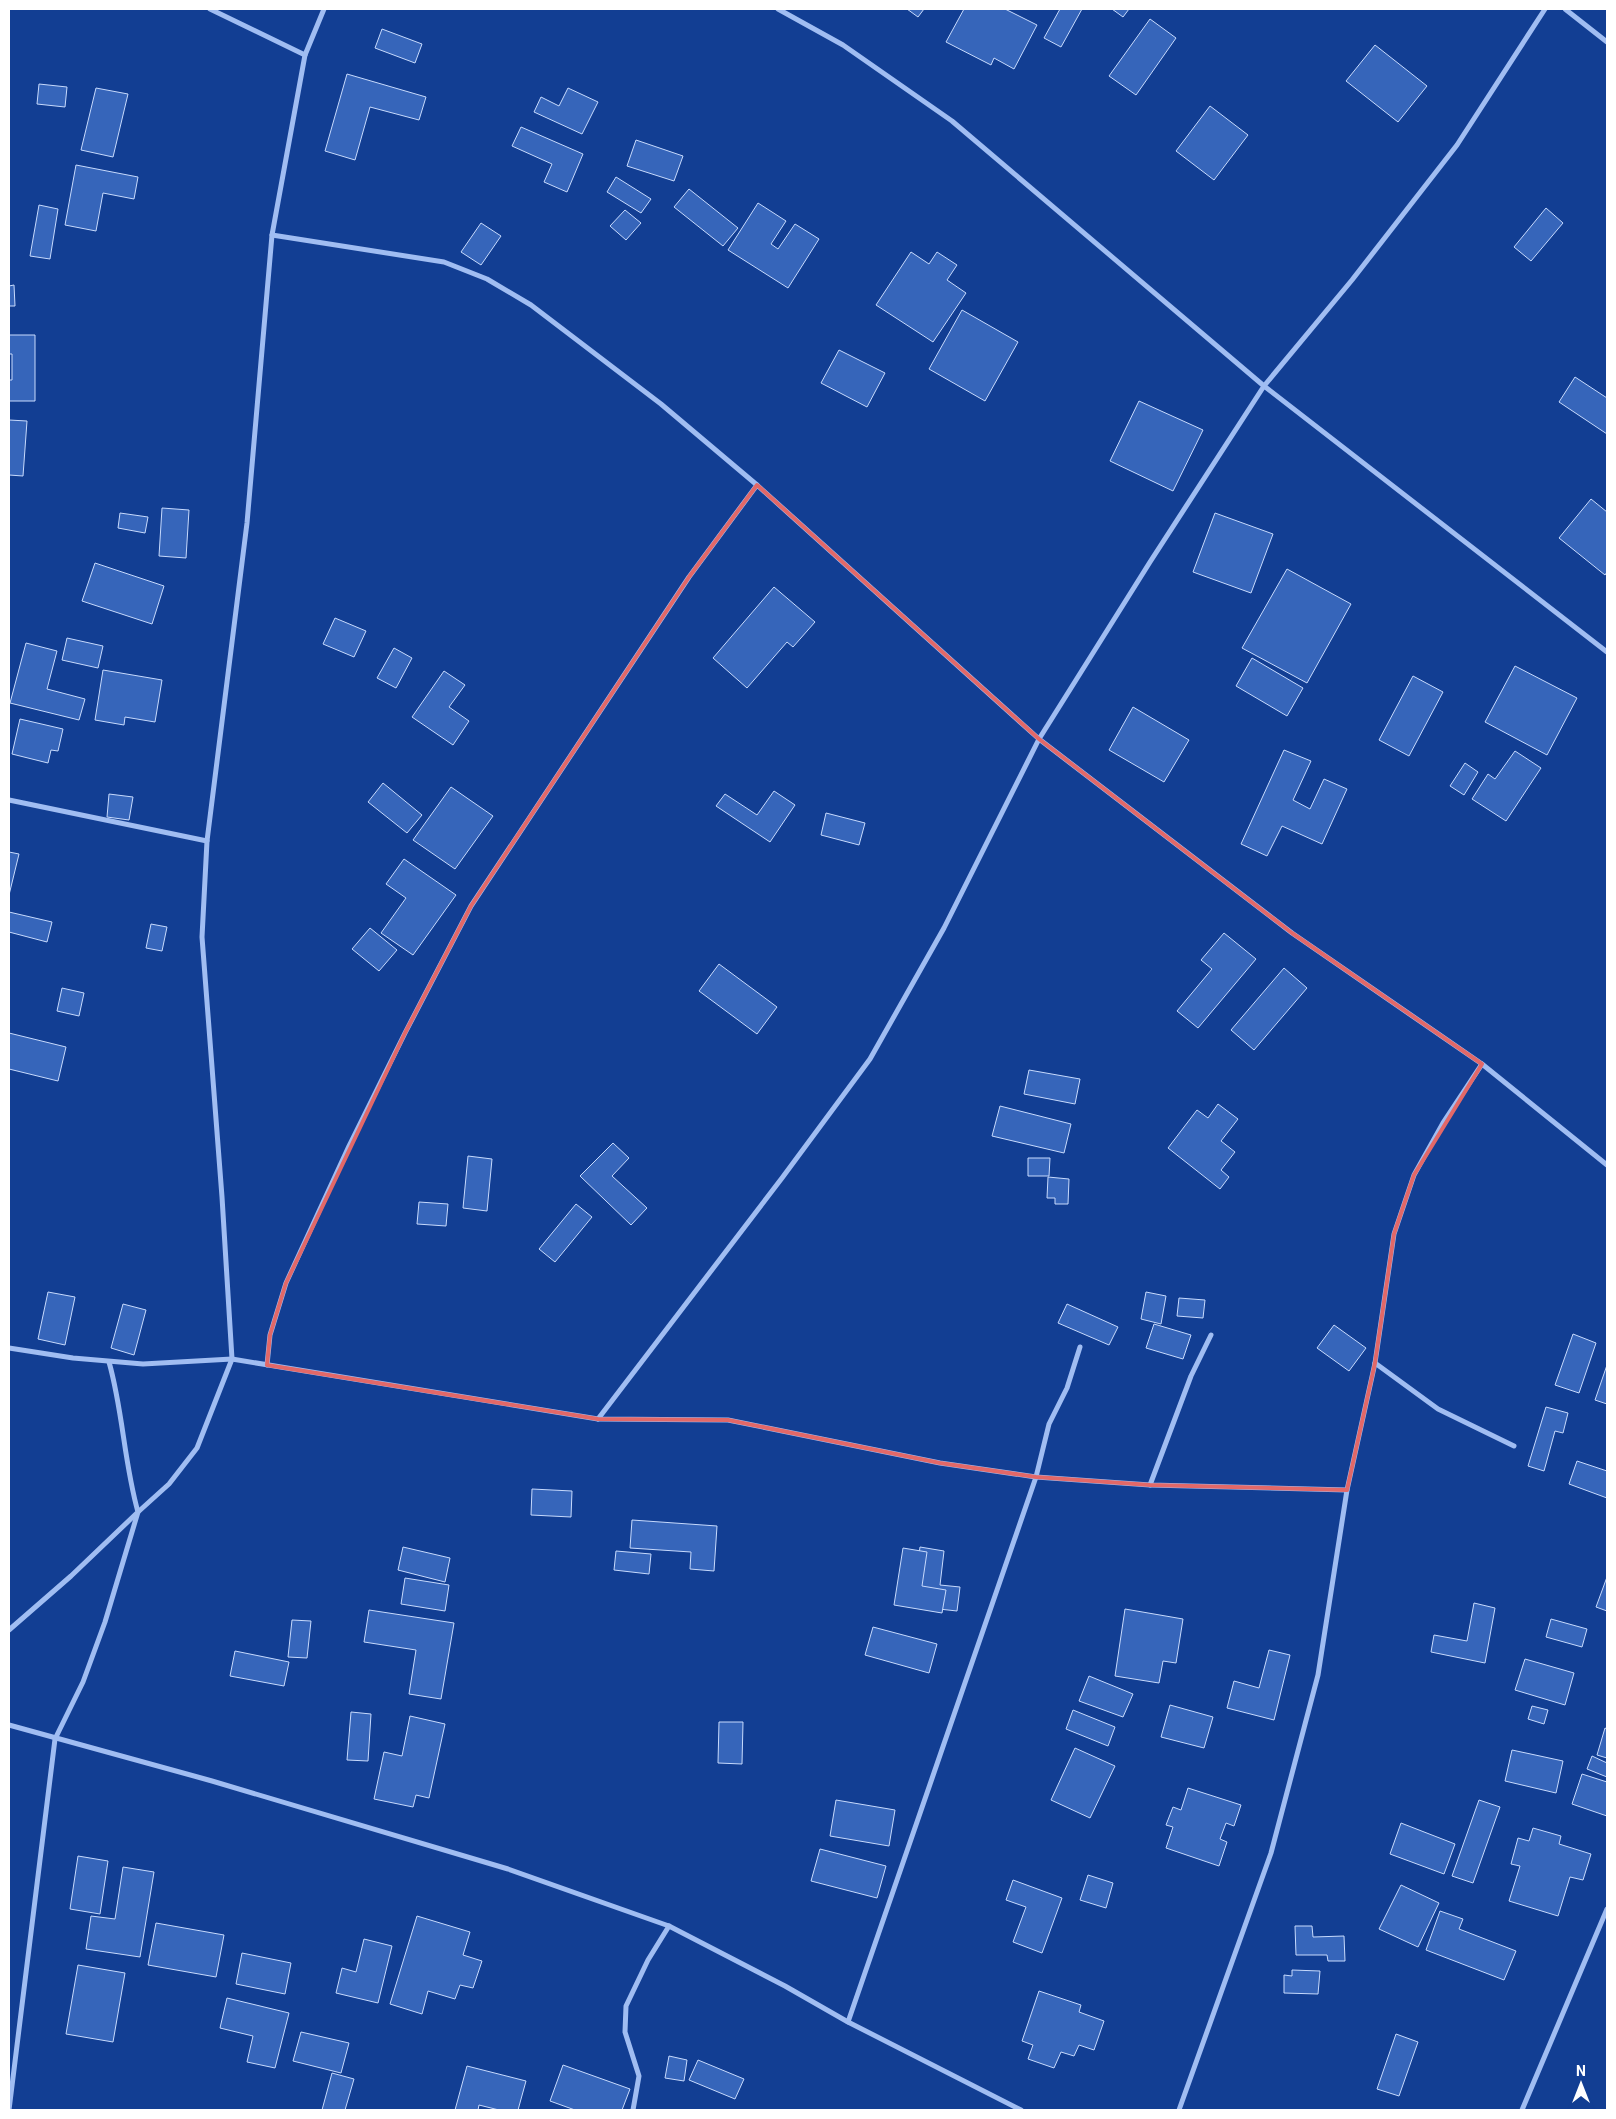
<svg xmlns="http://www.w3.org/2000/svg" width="1616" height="2119" font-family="Roboto,sans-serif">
<rect width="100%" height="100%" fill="#123e93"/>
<g fill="#3665ba" stroke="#c7dafd">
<path d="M907 9H924L918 17Z"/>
<path d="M964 9H1005L1037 25 1014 69 994 58 991 65 946 42Z"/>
<path d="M1060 9H1082L1061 47 1044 38Z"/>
<path d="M1112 9H1129L1123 17Z"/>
<path d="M1150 19 1176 38 1136 95 1109 76Z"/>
<path d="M382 29 422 44 415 63 375 48Z"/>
<path d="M1375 45 1427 86 1398 122 1346 81Z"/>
<path d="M347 74 426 97 419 120 370 107 355 160 325 151Z"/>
<path d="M39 84 67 87 65 107 37 104Z"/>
<path d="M96 88 128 94 113 157 81 150Z"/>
<path d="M568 88 598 102 582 134 534 112 541 97 559 106Z"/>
<path d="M1210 106 1248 135 1214 180 1176 151Z"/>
<path d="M521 127 583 154 567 192 544 182 552 164 512 146Z"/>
<path d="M636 140 683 156 674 181 627 166Z"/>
<path d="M76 165 138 177 134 199 103 193 96 231 65 225Z"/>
<path d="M616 177 651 199 641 213 607 192Z"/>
<path d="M689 189 738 228 723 246 674 207Z"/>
<path d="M758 203 786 221 771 244 778 249 795 224 819 239 788 288 728 250Z"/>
<path d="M39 205 58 209 50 259 30 256Z"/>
<path d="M1546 208 1563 223 1531 261 1514 247Z"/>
<path d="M625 210 641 223 626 240 610 226Z"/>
<path d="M481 223 501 236 481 265 461 252Z"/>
<path d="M911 252 929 264 937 252 957 265 947 280 966 293 933 342 876 305Z"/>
<path d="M14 285 15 306H9V286Z"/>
<path d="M962 310 1018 342 985 401 929 369Z"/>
<path d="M9 335H35V401H9V380H12V354H9Z"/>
<path d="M839 350 885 373 867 407 821 383Z"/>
<path d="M1575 377 1607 398V434L1559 402Z"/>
<path d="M1139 401 1203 430 1173 491 1110 461Z"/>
<path d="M9 420 27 421 23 476 9 475Z"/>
<path d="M1591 499 1607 512V572L1605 575 1559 538Z"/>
<path d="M162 508 189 510 186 558 159 556Z"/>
<path d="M120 513 148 517 145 533 118 528Z"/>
<path d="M1215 513 1273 534 1251 593 1193 572Z"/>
<path d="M95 563 164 586 152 624 82 601Z"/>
<path d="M1287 569 1351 604 1307 683 1242 648Z"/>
<path d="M774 587 815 622 793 647 787 642 747 688 713 658Z"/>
<path d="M335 618 366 631 354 657 323 644Z"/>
<path d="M67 638 103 646 98 668 62 660Z"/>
<path d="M26 643 57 651 47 689 85 699 79 720 10 703Z"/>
<path d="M394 648 412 658 396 688 377 678Z"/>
<path d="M1252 658 1303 688 1287 716 1236 686Z"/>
<path d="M1515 666 1577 698 1547 755 1485 722Z"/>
<path d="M103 670 162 680 155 722 125 717 124 725 95 720Z"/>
<path d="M444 671 465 685 449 707 469 721 453 745 412 717Z"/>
<path d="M1413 676 1443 692 1409 756 1379 740Z"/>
<path d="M1133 707 1189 740 1164 782 1109 750Z"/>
<path d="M20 719 63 729 58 751 51 750 48 763 12 754Z"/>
<path d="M1284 750 1311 761 1293 800 1310 809 1324 779 1347 789 1322 844 1282 826 1267 856 1241 844Z"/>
<path d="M1515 751 1541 768 1506 821 1472 799 1488 774 1495 779Z"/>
<path d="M1465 763 1478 772 1464 795 1450 786Z"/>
<path d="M383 783 422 815 407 833 368 802Z"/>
<path d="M451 787 493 816 455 869 413 840Z"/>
<path d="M774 791 795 805 770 842 716 806 725 794 757 815Z"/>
<path d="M109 794 133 797 129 820 107 817Z"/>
<path d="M826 813 865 823 859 845 821 835Z"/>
<path d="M9 852 19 854 9 895Z"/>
<path d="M404 859 456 895 413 955 381 933 406 898 386 884Z"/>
<path d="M9 912 52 922 47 942 9 932Z"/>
<path d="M151 924 167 927 162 951 146 948Z"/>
<path d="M370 928 397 950 379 971 352 949Z"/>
<path d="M1224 933 1256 959 1198 1028 1177 1011 1212 969 1201 960Z"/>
<path d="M719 964 777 1007 757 1034 699 991Z"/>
<path d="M1284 968 1307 988 1254 1050 1231 1030Z"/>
<path d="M62 988 84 993 79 1016 57 1011Z"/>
<path d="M9 1033 66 1047 58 1081 9 1069Z"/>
<path d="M1029 1070 1080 1079 1075 1104 1024 1094Z"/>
<path d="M1218 1104 1238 1119 1221 1141 1235 1152 1221 1170 1229 1177 1220 1189 1168 1148 1197 1110 1208 1118Z"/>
<path d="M1000 1106 1071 1124 1064 1153 992 1136Z"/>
<path d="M613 1143 629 1158 612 1176 647 1208 631 1225 580 1176Z"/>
<path d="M468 1156 492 1159 487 1211 463 1208Z"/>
<path d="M1028 1158H1050L1049 1176H1028Z"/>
<path d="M1048 1177 1069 1179 1068 1204H1055V1198H1047Z"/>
<path d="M419 1202 448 1204 446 1226 417 1224Z"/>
<path d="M576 1204 592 1217 555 1262 539 1249Z"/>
<path d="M48 1292 75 1297 65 1345 38 1339Z"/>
<path d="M1146 1292 1166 1296 1161 1324 1141 1319Z"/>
<path d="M1179 1298 1205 1300 1203 1318 1177 1316Z"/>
<path d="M123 1304 146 1310 134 1355 111 1348Z"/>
<path d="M1067 1304 1118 1327 1109 1345 1058 1323Z"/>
<path d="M1154 1324 1191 1335 1183 1359 1146 1348Z"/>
<path d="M1334 1325 1366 1348 1349 1371 1317 1348Z"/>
<path d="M1573 1334 1596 1343 1579 1393 1555 1385Z"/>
<path d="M1607 1365V1404L1595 1400Z"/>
<path d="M1546 1407 1568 1413 1563 1433 1555 1431 1544 1471 1528 1466Z"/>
<path d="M1577 1461 1607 1471V1498L1569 1484Z"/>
<path d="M532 1489 572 1491 571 1517 531 1515Z"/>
<path d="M632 1520 717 1526 714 1571 690 1569 691 1552 630 1548Z"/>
<path d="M403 1547 450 1558 445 1582 398 1570Z"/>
<path d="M920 1547 944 1551 940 1585 960 1587 957 1611 912 1606Z"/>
<path d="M903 1548 927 1552 922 1586 946 1590 942 1613 894 1605Z"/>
<path d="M616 1551 651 1554 649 1574 614 1570Z"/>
<path d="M1607 1577V1611L1596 1607Z"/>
<path d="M405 1578 449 1585 445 1611 401 1604Z"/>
<path d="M1474 1603 1495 1608 1485 1663 1431 1652 1434 1635 1467 1641Z"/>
<path d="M1125 1609 1183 1619 1176 1663 1163 1661 1159 1683 1115 1676Z"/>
<path d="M369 1610 454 1623 441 1699 409 1694 416 1650 364 1642Z"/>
<path d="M1551 1619 1587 1629 1582 1647 1546 1637Z"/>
<path d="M292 1620 311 1621 307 1658 288 1657Z"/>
<path d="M873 1627 937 1644 929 1673 865 1655Z"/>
<path d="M1269 1650 1290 1655 1274 1720 1227 1708 1234 1681 1259 1688Z"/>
<path d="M235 1651 289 1662 284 1686 230 1676Z"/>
<path d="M1525 1659 1574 1673 1565 1705 1515 1690Z"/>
<path d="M1089 1676 1133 1694 1123 1717 1079 1701Z"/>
<path d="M1170 1705 1213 1717 1204 1748 1161 1737Z"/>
<path d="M1532 1706 1548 1710 1544 1724 1528 1719Z"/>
<path d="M1073 1710 1115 1727 1108 1746 1066 1729Z"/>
<path d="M351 1712 371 1714 368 1761 347 1760Z"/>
<path d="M410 1716 445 1724 429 1798 416 1795 413 1807 374 1799 384 1752 402 1756Z"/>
<path d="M719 1722H743L742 1764 718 1763Z"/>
<path d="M1605 1728 1607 1729V1758L1597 1755Z"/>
<path d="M1075 1748 1115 1766 1090 1818 1051 1800Z"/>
<path d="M1512 1750 1563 1761 1556 1793 1505 1781Z"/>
<path d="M1592 1756 1607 1763V1777L1587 1769Z"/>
<path d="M1582 1774 1607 1782V1816L1572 1804Z"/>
<path d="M1188 1788 1241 1805 1234 1826 1226 1823 1220 1839 1227 1842 1219 1866 1166 1848 1173 1827 1166 1825 1173 1807 1181 1810Z"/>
<path d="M836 1800 895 1810 889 1846 830 1836Z"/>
<path d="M1479 1800 1500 1807 1473 1883 1452 1876Z"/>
<path d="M1401 1823 1455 1844 1444 1874 1390 1854Z"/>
<path d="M1533 1828 1561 1836 1559 1844 1591 1854 1583 1880 1570 1877 1558 1916 1509 1901 1520 1866 1511 1864 1518 1838 1529 1841Z"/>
<path d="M820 1849 886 1866 877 1898 811 1881Z"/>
<path d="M78 1856 108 1861 100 1914 70 1909Z"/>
<path d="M123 1867 154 1872 140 1957 86 1949 91 1916 115 1919Z"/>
<path d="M1088 1875 1113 1883 1106 1908 1080 1900Z"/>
<path d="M1013 1880 1062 1898 1042 1953 1013 1942 1026 1907 1006 1900Z"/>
<path d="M1401 1885 1439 1903 1418 1947 1379 1929Z"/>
<path d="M1440 1911 1463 1919 1459 1929 1516 1951 1504 1980 1426 1950Z"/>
<path d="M417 1916 470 1932 463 1955 482 1961 473 1988 460 1985 455 1999 428 1991 422 2014 390 2004Z"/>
<path d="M156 1923 224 1935 216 1977 148 1965Z"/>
<path d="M1295 1926H1312L1313 1937 1344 1936 1345 1961H1328L1327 1955H1296Z"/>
<path d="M364 1939 392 1946 378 2003 336 1993 342 1968 356 1972Z"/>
<path d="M242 1953 291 1963 285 1994 236 1984Z"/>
<path d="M78 1965 125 1973 113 2042 66 2034Z"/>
<path d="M1292 1970 1320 1971 1318 1994 1284 1993V1975L1292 1976Z"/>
<path d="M1039 1991 1081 2005 1079 2012 1104 2021 1094 2050 1079 2045 1074 2056 1061 2052 1054 2068 1028 2059 1033 2045 1022 2041Z"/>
<path d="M227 1998 289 2013 275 2068 247 2062 253 2036 220 2028Z"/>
<path d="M301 2032 349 2043 341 2073 293 2061Z"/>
<path d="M1396 2034 1418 2042 1399 2096 1377 2089Z"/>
<path d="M669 2056 687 2060 684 2081 665 2078Z"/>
<path d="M698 2060 744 2079 735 2099 689 2080Z"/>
<path d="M563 2065 630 2089 622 2110H575L550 2101Z"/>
<path d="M467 2066 526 2081 518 2110H499L479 2105 478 2110H455Z"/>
<path d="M332 2073 354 2079 345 2110H322Z"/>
</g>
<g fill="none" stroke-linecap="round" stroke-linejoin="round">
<g stroke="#a0bdf2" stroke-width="5">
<path d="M210 9 305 55"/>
<path d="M1545 9 1457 145 1352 280 1264 386 1607 652"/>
<path d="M1565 9 1607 42"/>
<path d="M272 235 444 262 487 279 531 305 661 404 757 485"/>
<path d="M9 800 207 841"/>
<path d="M9 1348 73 1358 143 1364 232 1359 598 1419 728 1420 940 1463 1036 1477 1150 1485 1347 1490"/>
<path d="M1375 1363 1438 1409 1514 1446"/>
<path d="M267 1365 270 1335 286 1283 349 1146 405 1033 471 906 689 577 757 485 1039 739 1292 933 1482 1064 1607 1165"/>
<path d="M598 1419 782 1178 870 1059 944 928 1039 739 1150 562 1264 386 952 121 843 45 778 9"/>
<path d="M1150 1485 1191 1376 1211 1335"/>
<path d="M9 1630 71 1576 138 1512C124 1463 123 1411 109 1362"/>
<path d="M9 1725 212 1781 508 1869 669 1926 785 1986 848 2022 1021 2110"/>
<path d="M848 2022 1036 1477 1049 1424 1067 1388 1080 1347"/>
<path d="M9 2110 55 1739 83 1682 105 1622 138 1512 169 1484 197 1448 232 1359 222 1197 202 937 207 841 247 523 272 235 305 55 324 9"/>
<path d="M633 2110 639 2076 625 2032 626 2006 648 1960 669 1926"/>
<path d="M1179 2110 1271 1853 1318 1675 1347 1490 1375 1363 1394 1234 1414 1175 1443 1123 1482 1064"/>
<path d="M1522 2110 1607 1909"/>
</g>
</g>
<path fill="none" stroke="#e26868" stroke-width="4" stroke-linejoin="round" d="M757 485 1039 739 1292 933 1482 1064 1414 1175 1394 1234 1375 1363 1347 1490 1150 1485 1036 1477 940 1463 728 1420 598 1419 267 1365 270 1335 286 1283 405 1033 471 906 689 577Z"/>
<rect width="1616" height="2119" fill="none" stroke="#ffffff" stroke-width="20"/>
<g transform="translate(1581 2084)" stroke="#123e93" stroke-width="4" paint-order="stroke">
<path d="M0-4L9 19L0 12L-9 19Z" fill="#ffffff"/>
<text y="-8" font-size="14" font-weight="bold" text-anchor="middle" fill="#ffffff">N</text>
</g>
</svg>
